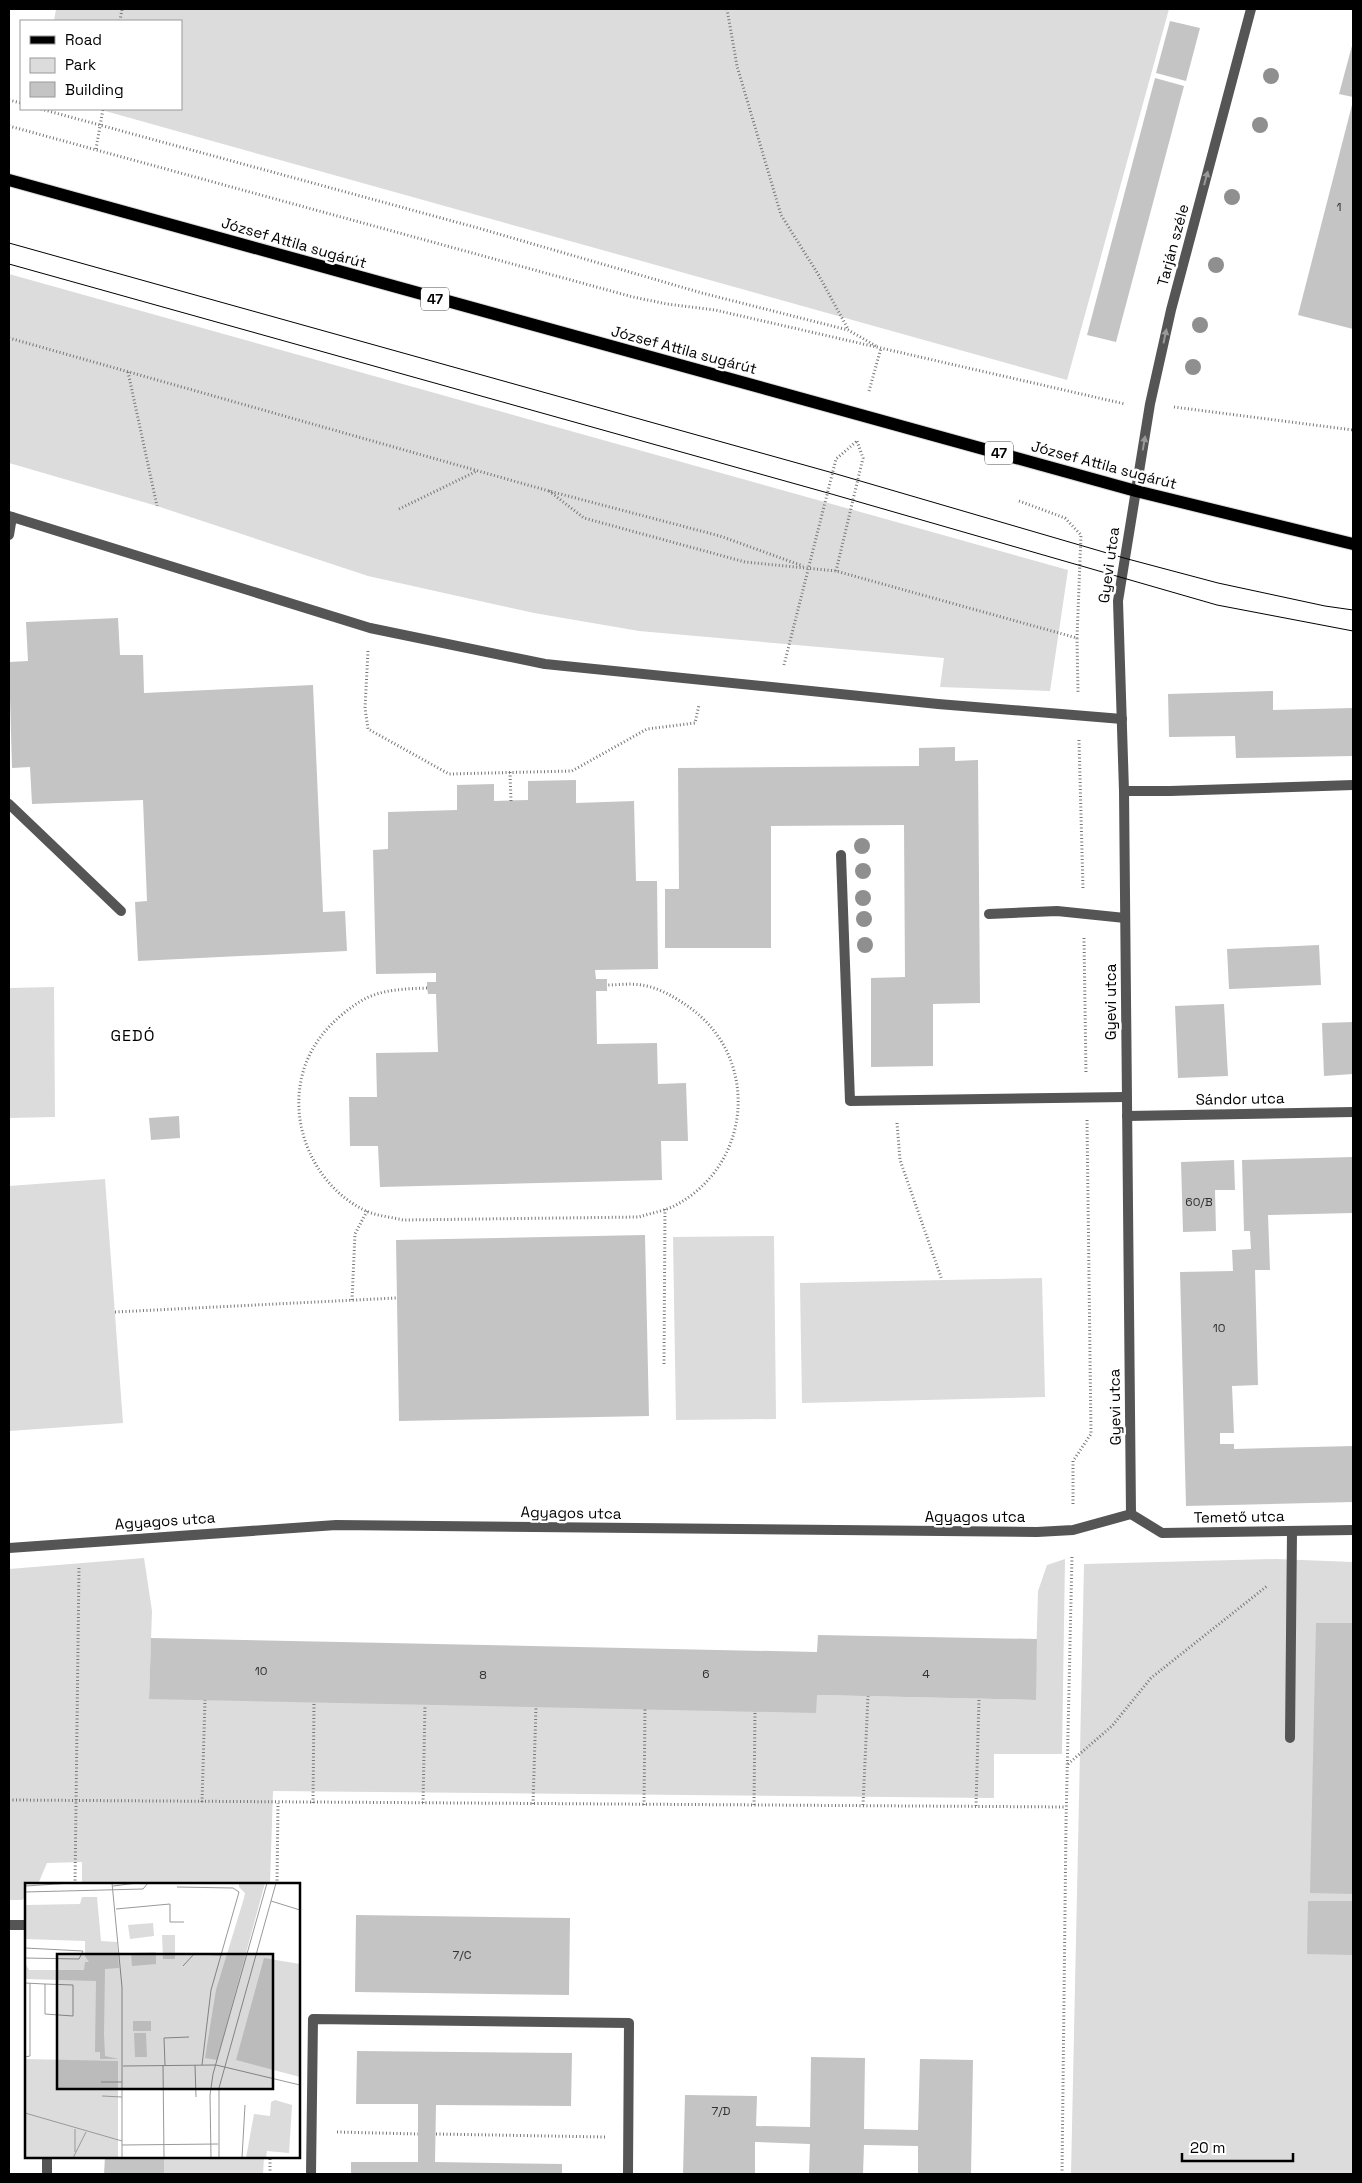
<svg xmlns="http://www.w3.org/2000/svg" width="1362" height="2183" font-family="'Space Grotesk',sans-serif">
<rect width="100%" height="100%" fill="#fff"/>
<g fill="#dcdcdc">
<path d="M56 9H1169L1067 380 98 109H181V21H54Z"/>
<path d="M9 274 1068 570 1050 691 940 687 944 658 639 631 534 613 368 576 157 506 9 463Z"/>
<path d="M54 987 55 1117 9 1118V988Z"/>
<path d="M105 1179 123 1423 9 1431V1186Z"/>
<path d="M774 1236 776 1419 676 1420 673 1237Z"/>
<path d="M1042 1278 1045 1397 802 1403 800 1283Z"/>
<path d="M144 1558 152 1611 149 1699 817 1695 1035 1700 1038 1591 1047 1565 1065 1559 1062 1754H994V1798L273 1791 270 1884H82V1862L47 1863 38 1884H26V1897L22 1900H9V1569Z"/>
<path d="M1276 1559 1353 1562V2174H1071L1084 1564Z"/>
<path d="M164 2157H264L263 2174H164Z"/>
</g>
<g fill="#c4c4c4">
<path d="M1170 21 1200 28 1186 81 1156 73Z"/>
<path d="M1353 42V97L1339 94Z"/>
<path d="M1155 78 1184 86 1116 342 1087 335Z"/>
<path d="M1353 101V329L1298 315Z"/>
<path d="M118 618 120 655H143L144 693 313 685 323 912 345 911 347 951 138 961 135 902 147 901 143 800 32 804 30 767 12 768 9 662 28 661 26 622Z"/>
<path d="M1273 691V710L1353 708V756L1236 758 1235 736 1169 737 1168 694Z"/>
<path d="M955 747V761L978 760 980 1003 933 1004V1066L871 1067V978L905 977 904 825 771 826V948H665V889H679L678 768 919 766V748Z"/>
<path d="M576 780V803L634 801 636 881H657L658 969 595 970 596 979H607V991H596L597 1044 657 1043 658 1084 686 1083 688 1141H661L662 1180 380 1187 378 1146H350L349 1097H377L376 1053 438 1052 436 994H428L427 988V982H436V973L376 974 373 850 388 849V812L457 810V785L494 784V801L528 800V781Z"/>
<path d="M1319 945 1321 985 1229 989 1227 949Z"/>
<path d="M1224 1004 1228 1076 1178 1078 1175 1006Z"/>
<path d="M1353 1022V1074L1324 1076 1322 1023Z"/>
<path d="M179 1116 180 1138 151 1140 149 1118Z"/>
<path d="M1353 1157V1213L1268 1215 1270 1270H1255L1258 1385 1232 1386 1234 1433H1220V1444H1234V1449L1353 1446V1502L1186 1506 1180 1272 1233 1271 1232 1250 1251 1249 1250 1231H1244L1242 1160Z"/>
<path d="M1234 1160 1235 1190H1215L1216 1231 1183 1232 1181 1162Z"/>
<path d="M645 1235 649 1416 399 1421 396 1240Z"/>
<path d="M1316 1623H1353V1894L1310 1893Z"/>
<path d="M818 1635 1037 1639 1036 1700 817 1695 816 1713 149 1699 151 1638 817 1652Z"/>
<path d="M1308 1901H1353V1955L1307 1954Z"/>
<path d="M356 1915 570 1918 569 1995 355 1992Z"/>
<path d="M357 2051 572 2053 571 2106 436 2105 435 2162 562 2164V2174H351V2162H418V2104H356Z"/>
<path d="M811 2057 865 2058 864 2129 918 2130 920 2059 973 2060 971 2174H918V2146L864 2145 863 2174H809L810 2144 755 2142V2174H683L685 2095 757 2096 756 2126 810 2127Z"/>
<path d="M105 2157H164V2174H104Z"/>
</g>
<g fill="none" stroke-linecap="round" stroke-linejoin="round">
<g stroke="#dbdbdb" stroke-width="14">
<path id="primary" d="M9 180 1136 491 1353 544"/>
</g>
<g stroke="#777" stroke-width="3" stroke-dasharray="1 2.5" stroke-linecap="butt">
<path d="M727 9 737 66 781 215 818 274 848 329"/>
<path d="M120 21 122 9"/>
<path d="M9 100 21 103"/>
<path d="M41 109 478 228 702 293 848 330 876 346"/>
<path d="M9 126 633 297 667 304 715 310 1125 404"/>
<path d="M96 149 103 109"/>
<path d="M9 338 549 491 720 536 803 566"/>
<path d="M128 372 157 506"/>
<path d="M869 391 881 348"/>
<path d="M1174 407 1353 430"/>
<path d="M549 491 584 518 745 562 836 571 1077 638 1078 692"/>
<path d="M1019 501 1065 518 1081 535 1077 638"/>
<path d="M399 509 477 471"/>
<path d="M836 571 863 458 857 441"/>
<path d="M368 651 365 708 368 729 449 774 572 771 647 729 695 723 699 705"/>
<path d="M784 665 836 459 857 441"/>
<path d="M1079 740 1083 889"/>
<path d="M510 772 511 801"/>
<path d="M1084 938 1086 1074"/>
<path d="M427 988C405 989 381 989 361 1001 340 1014 322 1031 311 1052 281 1110 309 1184 366 1211 377 1216 391 1217 403 1220L639 1217C651 1213 665 1211 676 1205 754 1163 760 1054 686 1005 673 996 657 987 641 985 630 983 618 985 607 985"/>
<path d="M897 1123 900 1160 942 1280"/>
<path d="M352 1300 355 1234 367 1211"/>
<path d="M115 1312 396 1298"/>
<path d="M664 1364 665 1209"/>
<path d="M1073 1504V1461L1091 1434 1087 1120"/>
<path d="M1068 1764 1112 1726 1151 1678 1267 1586"/>
<path d="M9 1800 1066 1807"/>
<path d="M202 1802 205 1700"/>
<path d="M313 1803 314 1702"/>
<path d="M423 1803 425 1705"/>
<path d="M533 1804 536 1707"/>
<path d="M644 1805 645 1709"/>
<path d="M754 1805 755 1712"/>
<path d="M863 1805 868 1696"/>
<path d="M976 1806 979 1699"/>
<path d="M75 1884 79 1567"/>
<path d="M277 1884 278 1803"/>
<path d="M337 2132 418 2134"/>
<path d="M436 2134 605 2137"/>
<path d="M270 2174V2157"/>
<path d="M1062 2174 1066 1823 1072 1555"/>
</g>
<g stroke="#555" stroke-width="10">
<path d="M9 516 370 628 545 664 938 704 1122 719"/>
<path d="M9 535 12 517"/>
<path d="M1124 791H1170L1353 785"/>
<path d="M9 804 121 911"/>
<path d="M841 855 850 1101 1126 1097"/>
<path d="M989 914 1057 911 1125 918"/>
<path d="M1290 1738 1292 1531"/>
<path d="M311 2174 313 2019 629 2023 628 2174"/>
</g>
<g stroke="#555" stroke-width="10">
<path d="M1127 1116 1353 1112"/>
<path d="M1131 1514 1124 791 1118 601 1150 404 1171 310 1251 9"/>
<path d="M1131 1514 1162 1533 1353 1530"/>
<path d="M9 1548 336 1525 1037 1532 1073 1530 1131 1514"/>
<path d="M9 1925H26"/>
<path d="M47 2174V2157"/>
</g>
<use href="#primary" stroke="#000" stroke-width="12"/>
<g stroke="#000" stroke-width="1">
<path d="M9 243 833 473 1124 558 1218 583 1325 606 1353 610"/>
<path d="M9 264 828 493 1217 605 1353 631"/>
</g>
</g>
<g fill="#8f8f8f">
<circle cx="1271" cy="76" r="8"/>
<circle cx="1260" cy="125" r="8"/>
<circle cx="1232" cy="197" r="8"/>
<circle cx="1216" cy="265" r="8"/>
<circle cx="1200" cy="325" r="8"/>
<circle cx="1193" cy="367" r="8"/>
<circle cx="862" cy="846" r="8"/>
<circle cx="863" cy="871" r="8"/>
<circle cx="863" cy="898" r="8"/>
<circle cx="864" cy="919" r="8"/>
<circle cx="865" cy="945" r="8"/>
</g>
<defs><path id="oneway-solid" d="M-6-.8H1V-3.2L6.5 0L1 3.2V.8H-6Z" transform="scale(1.25)"/></defs>
<g fill="#999">
<use href="#oneway-solid" transform="translate(1206 178) rotate(-75)"/>
<use href="#oneway-solid" transform="translate(1165 336) rotate(-78)"/>
<use href="#oneway-solid" transform="translate(1144 443) rotate(-80)"/>
</g>
<g text-anchor="middle" stroke-width="5" stroke-linejoin="round" paint-order="stroke">
<g font-size="12" fill="#313131">
<text x="1339" y="211">1</text>
<text x="1199" y="1206">60/B</text>
<text x="1219" y="1332">10</text>
<text x="261" y="1675">10</text>
<text x="706" y="1678">6</text>
<text x="926" y="1678">4</text>
<text x="483" y="1679">8</text>
<text x="462" y="1959">7/C</text>
<text x="721" y="2115">7/D</text>
</g>
<g fill="#fff" stroke="#4c4c4c" stroke-width="1">
<rect x="421" y="287.5" width="28" height="23" rx="4"/>
<rect x="985" y="441.5" width="28" height="23" rx="4"/>
</g>
<g font-size="14" font-weight="bold" fill="#000">
<text x="435" y="304">47</text>
<text x="999" y="458">47</text>
</g>
<g font-size="15" fill="#000" stroke="#fff">
<text transform="translate(294 243) rotate(16)" y="5">József Attila sugárút</text>
<text transform="translate(1173 245) rotate(-75)" y="5">Tarján széle</text>
<text transform="translate(684 350) rotate(15)" y="5">József Attila sugárút</text>
<text transform="translate(1104 465) rotate(15)" y="5">József Attila sugárút</text>
<text transform="translate(1109 565) rotate(-82)" y="5">Gyevi utca</text>
<text transform="translate(1111 1002) rotate(-90)" y="5">Gyevi utca</text>
<text transform="translate(1240 1099) rotate(-1)" y="5">Sándor utca</text>
<text transform="translate(1115 1407) rotate(-91)" y="5">Gyevi utca</text>
<text transform="translate(571 1513) rotate(1)" y="5">Agyagos utca</text>
<text x="975" y="1522">Agyagos utca</text>
<text transform="translate(1239 1517) rotate(-1)" y="5">Temető utca</text>
<text transform="translate(165 1521) rotate(-4)" y="5">Agyagos utca</text>
</g>
<g font-size="16" letter-spacing="1" fill="#000" stroke="#fff">
<text x="133" y="1041">GEDÓ</text>
</g>
</g>
<g transform="translate(25 1883)">
<rect width="275" height="275" fill="#fff"/>
<path d="M214 0H240L192 177 180 175 191 107 219 15 220 10 214 4ZM57 14H72L76 58 92 59 94 85 80 86 79 151 80 173 94 176H75V169H70L71 98 0 96V80L4 87H59L60 79H64L60 73V58L0 56V22L55 21ZM128 40 129 53 105 56 103 42ZM137 52H150V76H138ZM131 69V81L107 83 106 70ZM239 75 275 81V194L211 177ZM108 138H126V148H108ZM109 150H121L122 174H110ZM0 176 93 178V275H0ZM250 217 267 222 264 270 242 268 241 275H221L229 231 245 233 246 219Z" fill="#dcdcdc"/>
<path fill="none" stroke="#999" stroke-width="1" d="M87 0 97 104V275M0 3 47 0M88 3 112 0M152 4 208 5 214 9 186 107 177 182M0 9 118 6 123 0M246 18 275 27M91 26 145 21V39H159M0 65 58 68 54 76 0 75M158 83 169 71 197 72M0 100 20 101V131L48 133V102L20 101M0 174 5 173V100M138 182 139 275M140 182 139 155 164 154M170 182 171 214M98 183 191 182 275 202M76 199H97M77 213 97 214M0 230 97 258M97 262 193 261M50 269V246M48 275 61 249M186 275 185 212 188 191 242 0M194 275V205L251 0M217 275 220 222"/>
<path fill="#000" fill-opacity="0.15" stroke="#000" stroke-width="2.5" d="M32 71H248V206H32Z"/>
<rect width="275" height="275" fill="none" stroke="#000" stroke-width="2.5"/>
</g>
<rect width="1362" height="2183" fill="none" stroke="#000000" stroke-width="20"/>
<rect x="20" y="20" width="162" height="90" fill="#ffffff" stroke="#999999"/>
<rect x="30" y="36" width="25" height="8" fill="#000000" stroke="#999999"/>
<text x="65" y="45" font-size="15" fill="#000000">Road</text>
<rect x="30" y="58" width="25" height="15" fill="#dcdcdc" stroke="#999999"/>
<text x="65" y="70" font-size="15" fill="#000000">Park</text>
<rect x="30" y="82" width="25" height="15" fill="#c4c4c4" stroke="#999999"/>
<text x="65" y="95" font-size="15" fill="#000000">Building</text>
<path d="M1182 2153v8h111v-8" fill="none" stroke="#000000" stroke-width="2.5"/>
<text x="1190" y="2153" font-size="15" fill="#000000" stroke="#ffffff" stroke-width="4" paint-order="stroke">20 m</text>
</svg>
